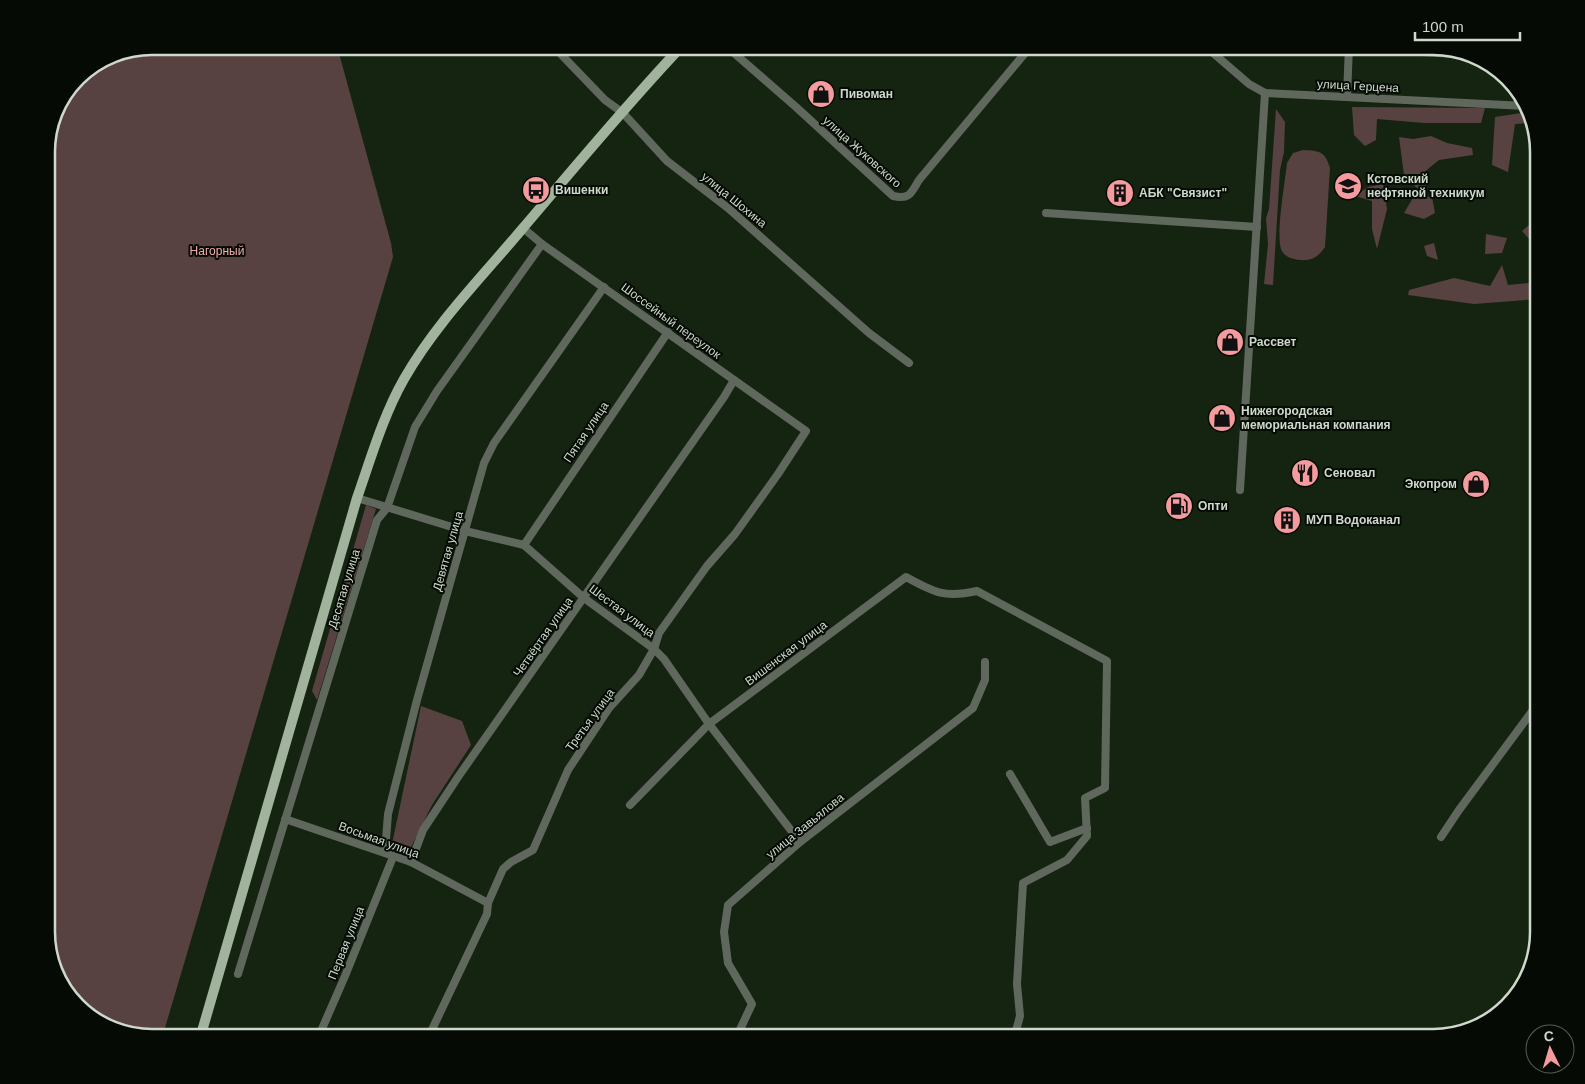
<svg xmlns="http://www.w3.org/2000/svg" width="1585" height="1084" font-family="Arial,sans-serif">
<rect width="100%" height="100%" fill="#142411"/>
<g fill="#584141">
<path d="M152 46H337L391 243 393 257 162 1038H152L93 1020 60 984 46 938V146L54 112 78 77 112 54Z"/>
<path d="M1352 107 1485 108 1481 123H1424L1377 119 1376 140 1365 146 1354 135Z"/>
<path d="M1276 109 1285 122 1284 152 1280 170 1273 285 1264 284 1268 244 1266 218 1269 209Z"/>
<path d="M1528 112 1531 123 1515 124 1508 172 1492 165 1495 117Z"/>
<path d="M1431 136 1447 143 1472 148 1473 155 1439 160 1423 173 1426 186 1418 189 1404 175 1399 137 1413 139Z"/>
<path d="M1538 148 1539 152V246L1530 240 1522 231 1537 218Z"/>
<path d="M1303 150C1320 151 1325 151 1330 168L1325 247C1318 257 1312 261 1300 260 1292 259 1284 257 1281 249 1276 233 1285 182 1287 163L1293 153Z"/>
<path d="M1383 184 1387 209 1377 249 1372 229V201L1355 196 1368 187Z"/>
<path d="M1414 196 1432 197 1435 213 1424 219 1404 213Z"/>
<path d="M1486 234 1507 238 1502 253 1485 254Z"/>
<path d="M1434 243 1438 260 1427 256 1424 246Z"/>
<path d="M1539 263 1538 299 1474 304 1408 295 1409 290 1454 278 1490 286 1502 265 1508 285 1530 283Z"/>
<path d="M366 505 376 509 317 700 312 691Z"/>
<path d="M421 706 462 721 471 745 432 805 408 853 392 844Z"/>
</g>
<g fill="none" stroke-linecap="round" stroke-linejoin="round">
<g stroke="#60685e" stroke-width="8">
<path d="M553 46 605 100 623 113 667 161 728 208 869 333 909 363"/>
<path d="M726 46 796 107 893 196C910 200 911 193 919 180L1031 46"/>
<path d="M1205 46 1249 84 1265 93 1526 106"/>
<path d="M1349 48 1458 54"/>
<path d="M1347 96 1349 46"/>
<path d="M1046 213 1257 227"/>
<path d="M1240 490 1265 93"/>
<path d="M357 498 465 531 524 545 584 598 654 649 664 659 709 724 800 842"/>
<path d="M524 545 668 332"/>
<path d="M1010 774 1050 842 1087 828"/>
<path d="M630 805 709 724 906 577C935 593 945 598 977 591L1107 661 1105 788 1085 798 1087 836 1067 860 1023 883 1017 984 1020 1016 1014 1038"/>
<path d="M285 819 411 862 488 903"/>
<path d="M1441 837 1459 810 1539 702"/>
<path d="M385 852 388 814 417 700 484 463 494 443 604 287"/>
<path d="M411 862 423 830 458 777 724 397 734 380"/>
<path d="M238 974 377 520 387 508 415 427 437 391 542 244"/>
<path d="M318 1038 345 976 393 857"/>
<path d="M428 1038 487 914 488 903 503 869 511 862 533 850 568 770 609 708 639 675 654 649 659 633 707 566 735 534 778 474 806 431 542 244 523 228"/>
<path d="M736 1038 752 1004 728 963 724 932 728 905 800 842 973 708 985 680V662"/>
</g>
<path stroke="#a1b29d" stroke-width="10" d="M200 1038 357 498C371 458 383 416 404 379 436 323 482 277 523 228 575 167 627 104 682 46"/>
</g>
<defs>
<g id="shop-disc" transform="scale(1.4375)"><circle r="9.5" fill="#f59b9e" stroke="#050b04"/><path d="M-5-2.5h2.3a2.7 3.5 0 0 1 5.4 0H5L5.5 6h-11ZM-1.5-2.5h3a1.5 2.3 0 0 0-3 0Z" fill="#111"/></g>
<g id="university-disc" transform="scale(1.4375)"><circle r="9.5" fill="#f59b9e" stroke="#050b04"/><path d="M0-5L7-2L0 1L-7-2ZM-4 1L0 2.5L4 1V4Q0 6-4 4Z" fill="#111"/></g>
<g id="bus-disc" transform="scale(1.4375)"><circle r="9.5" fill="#f59b9e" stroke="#050b04"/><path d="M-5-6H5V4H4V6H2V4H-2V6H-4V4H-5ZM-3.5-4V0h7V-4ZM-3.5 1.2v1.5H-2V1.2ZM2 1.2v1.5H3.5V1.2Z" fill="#111"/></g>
<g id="building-disc" transform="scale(1.4375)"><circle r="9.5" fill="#f59b9e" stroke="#050b04"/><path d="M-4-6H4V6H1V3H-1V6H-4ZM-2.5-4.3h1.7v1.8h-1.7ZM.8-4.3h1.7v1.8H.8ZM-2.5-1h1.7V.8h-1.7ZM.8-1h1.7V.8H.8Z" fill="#111"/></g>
<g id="restaurant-disc" transform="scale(1.4375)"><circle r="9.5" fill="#f59b9e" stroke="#050b04"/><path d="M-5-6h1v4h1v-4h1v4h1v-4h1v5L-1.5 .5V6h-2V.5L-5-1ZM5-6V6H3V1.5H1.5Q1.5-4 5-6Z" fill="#111"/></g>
<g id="fuel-disc" transform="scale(1.4375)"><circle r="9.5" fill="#f59b9e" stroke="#050b04"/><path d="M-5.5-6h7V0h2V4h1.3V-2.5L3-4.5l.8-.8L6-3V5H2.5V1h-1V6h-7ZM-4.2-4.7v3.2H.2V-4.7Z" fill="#111"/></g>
</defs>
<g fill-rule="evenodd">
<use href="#shop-disc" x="821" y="94"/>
<use href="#university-disc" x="1348" y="186"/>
<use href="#bus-disc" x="536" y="190"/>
<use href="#building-disc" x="1120" y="193"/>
<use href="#shop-disc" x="1230" y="342"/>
<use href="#shop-disc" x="1222" y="418"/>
<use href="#restaurant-disc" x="1305" y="473"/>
<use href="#shop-disc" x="1476" y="484"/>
<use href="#fuel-disc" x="1179" y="506"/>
<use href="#building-disc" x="1287" y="520"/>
</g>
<g text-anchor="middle" stroke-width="4" stroke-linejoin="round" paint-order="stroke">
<g font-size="12" fill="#ced9cc" stroke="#050b04">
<text transform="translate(1358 86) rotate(3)" y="4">улица Герцена</text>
<text transform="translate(862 152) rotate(42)" y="4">улица Жуковского</text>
<text transform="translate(734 200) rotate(39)" y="4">улица Шохина</text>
<text transform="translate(671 321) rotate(36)" y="4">Шоссейный переулок</text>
<text transform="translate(586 432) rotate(-56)" y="4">Пятая улица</text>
<text transform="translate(448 551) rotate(-74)" y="4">Девятая улица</text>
<text transform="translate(344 589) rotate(-73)" y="4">Десятая улица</text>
<text transform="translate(622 611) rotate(37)" y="4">Шестая улица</text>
<text transform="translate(543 637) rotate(-55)" y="4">Четвёртая улица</text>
<text transform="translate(786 653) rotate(-37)" y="4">Вишенская улица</text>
<text transform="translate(590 720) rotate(-54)" y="4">Третья улица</text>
<text transform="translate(805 826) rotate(-39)" y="4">улица Завьялова</text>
<text transform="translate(379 840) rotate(20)" y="4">Восьмая улица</text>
<text transform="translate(346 943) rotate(-68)" y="4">Первая улица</text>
</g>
<g font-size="12" font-weight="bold" fill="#ced9cc" stroke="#050b04" text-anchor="start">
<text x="840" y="98">Пивоман</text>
<text x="1367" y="183">Кстовский<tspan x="1367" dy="14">нефтяной техникум</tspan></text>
<text x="555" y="194">Вишенки</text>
<text x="1139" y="197">АБК "Связист"</text>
<text x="1249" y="346">Рассвет</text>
<text x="1241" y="415">Нижегородская<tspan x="1241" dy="14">мемориальная компания</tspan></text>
<text x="1324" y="477">Сеновал</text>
<text x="1457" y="488" text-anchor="end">Экопром</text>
<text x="1198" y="510">Опти</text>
<text x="1306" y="524">МУП Водоканал</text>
</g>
<g font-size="12" fill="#f1abac" stroke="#050b04">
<text x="217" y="255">Нагорный</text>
</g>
</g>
<path d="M0 0H1585V1084H0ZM152 55H1433A97 97 0 0 1 1530 152V932A97 97 0 0 1 1433 1029H152A97 97 0 0 1 55 932V152A97 97 0 0 1 152 55Z" fill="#050b04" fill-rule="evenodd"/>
<path fill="none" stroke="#ced9cc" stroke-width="2.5" d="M152 55H1433A97 97 0 0 1 1530 152V932A97 97 0 0 1 1433 1029H152A97 97 0 0 1 55 932V152A97 97 0 0 1 152 55Z"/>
<g transform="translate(1550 1049) rotate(355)"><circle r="24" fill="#050b04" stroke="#555d54"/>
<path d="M0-4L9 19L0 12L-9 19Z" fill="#f59b9e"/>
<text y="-8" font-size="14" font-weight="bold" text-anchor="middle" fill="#ced9cc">С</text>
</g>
<path d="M1415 32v8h105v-8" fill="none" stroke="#ced9cc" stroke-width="2.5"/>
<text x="1422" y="32" font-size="15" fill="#ced9cc" stroke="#050b04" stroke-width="4" paint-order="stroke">100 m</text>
</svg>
